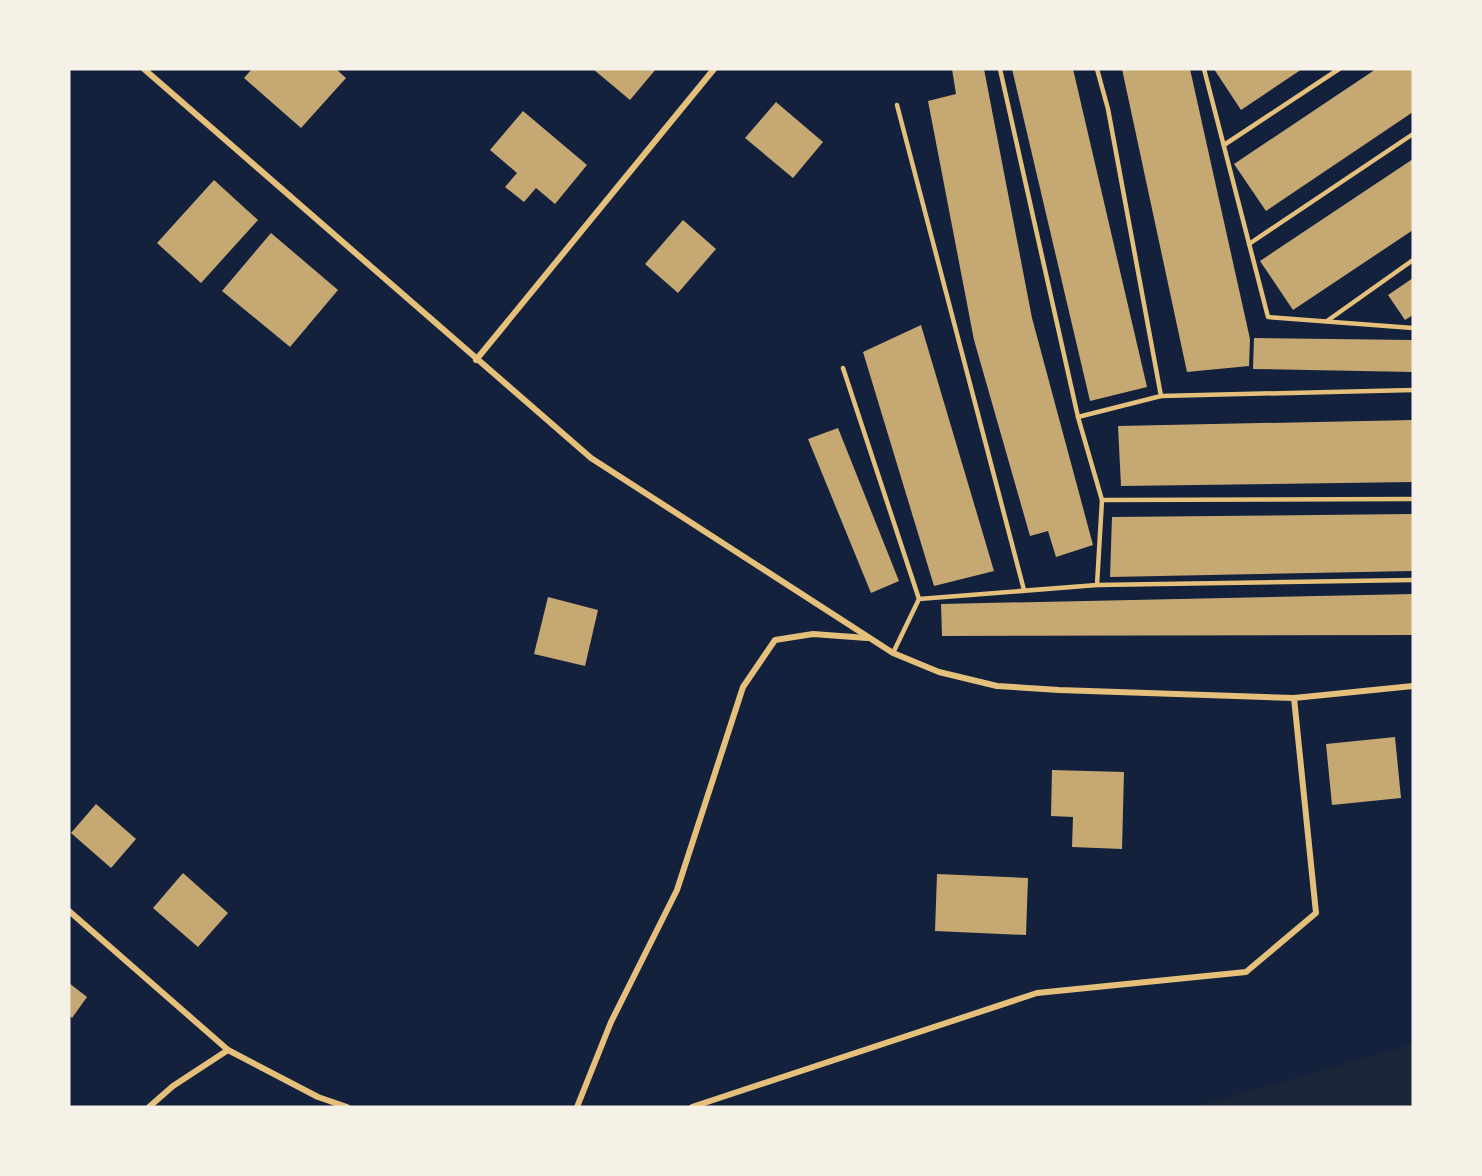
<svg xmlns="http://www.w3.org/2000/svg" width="1482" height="1176" font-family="Montserrat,sans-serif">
<rect width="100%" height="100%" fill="#14213d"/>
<path fill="#1d2539" d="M1413 1044V1107H1194Z"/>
<g fill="#c6a872">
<path d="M252 69H336L346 78 301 128 244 78Z"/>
<path d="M593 69H656L630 100Z"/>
<path d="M952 69H984L1032 318 1093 545 1056 557 1048 531 1030 536 974 340 928 101 956 94Z"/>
<path d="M1012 69H1073L1147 387 1090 401Z"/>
<path d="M1122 69H1190L1250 339 1249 366 1187 372Z"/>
<path d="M1214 69H1302L1241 110Z"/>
<path d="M1376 69H1413V112L1266 211 1234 164Z"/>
<path d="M776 102 823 142 793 178 745 138Z"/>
<path d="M523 111 587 165 555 204 536 188 524 202 505 187 517 173 490 150Z"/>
<path d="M1413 159V230L1293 310 1260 261Z"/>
<path d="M214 180 258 220 201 283 157 243Z"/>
<path d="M683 220 716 249 678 293 645 264Z"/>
<path d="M271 233 338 290 290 347 222 291Z"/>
<path d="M1413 278V315L1405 320 1388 295Z"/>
<path d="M921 325 994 571 934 586 863 352Z"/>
<path d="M1254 338 1413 340V372L1253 369Z"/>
<path d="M1413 420V482L1121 486 1118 426Z"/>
<path d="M838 428 899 581 871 593 808 439Z"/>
<path d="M1413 514V571L1110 577 1112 517Z"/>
<path d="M1413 594V635L942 636 941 604Z"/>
<path d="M548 597 598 610 585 666 534 654Z"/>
<path d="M1395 737 1401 798 1332 805 1326 744Z"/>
<path d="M1052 770 1124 772 1122 849 1072 847 1073 817 1051 816Z"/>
<path d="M96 804 136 839 111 868 71 833Z"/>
<path d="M183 873 228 913 198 947 153 908Z"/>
<path d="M937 874 1028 878 1026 935 935 931Z"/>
<path d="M69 983 87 997 72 1018 69 1015Z"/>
</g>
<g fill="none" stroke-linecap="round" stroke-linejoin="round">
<g stroke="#e5c07b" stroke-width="4.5">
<path d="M1000 69 1078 417"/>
<path d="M1204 69 1268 317 1413 328"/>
<path d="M897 105 1024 590"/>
<path d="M1224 145 1339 69"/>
<path d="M1249 244 1413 134"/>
<path d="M1327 321 1413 260"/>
<path d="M843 368 919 599"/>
<path d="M1161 396 1413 390"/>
<path d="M1102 500 1413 499"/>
<path d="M1097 585 1413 580"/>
<path d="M893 653 919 599 1097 585 1102 500 1078 417 1161 396 1108 109 1097 69"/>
</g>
<g stroke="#e5c07b" stroke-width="6">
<path d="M144 69 591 458 893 653 939 672 997 686 1059 690 1294 698 1413 686"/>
<path d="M476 360 714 69"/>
<path d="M69 911 228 1050 318 1097 347 1107"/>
<path d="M149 1107 173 1086 228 1050"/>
<path d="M577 1107 611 1022 677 890 743 687 775 640 813 634 867 638"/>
<path d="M692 1107 1037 993 1246 972 1316 913 1294 698"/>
</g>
</g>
<rect width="1482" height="1176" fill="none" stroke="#f6f1e7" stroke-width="141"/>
</svg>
